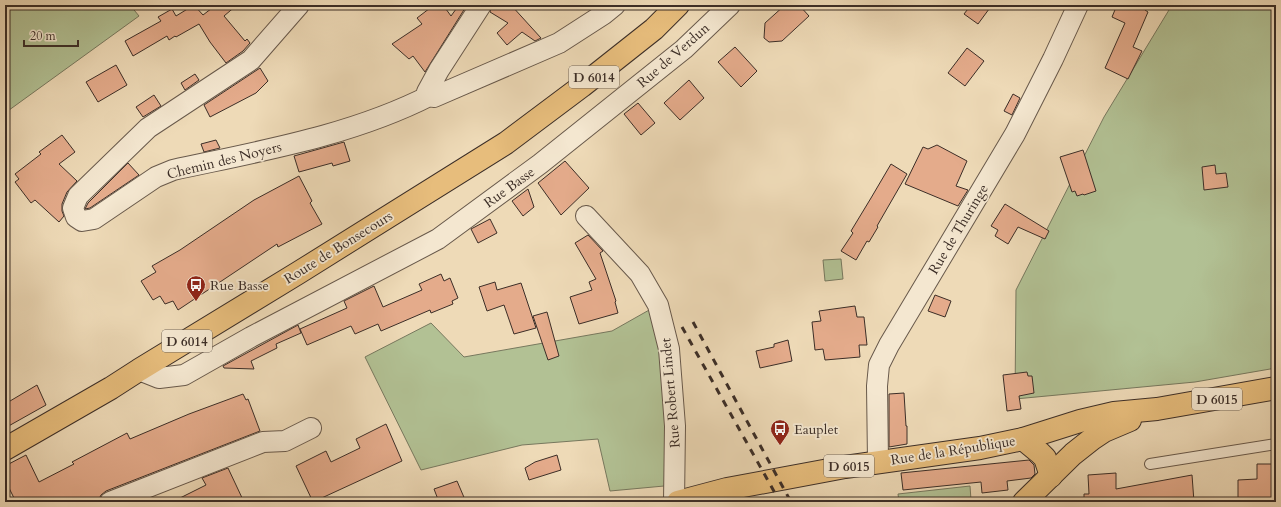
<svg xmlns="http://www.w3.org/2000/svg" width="1281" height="507" font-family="Cardo,serif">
<rect width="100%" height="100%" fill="#eedab7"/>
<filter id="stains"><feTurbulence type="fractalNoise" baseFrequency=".005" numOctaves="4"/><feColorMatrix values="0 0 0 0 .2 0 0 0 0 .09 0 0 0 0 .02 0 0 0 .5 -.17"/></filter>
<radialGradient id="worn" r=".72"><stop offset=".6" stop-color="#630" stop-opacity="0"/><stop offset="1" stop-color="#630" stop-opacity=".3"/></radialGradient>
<g fill="#b2c194" stroke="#77785e">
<path d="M5 5H130L139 16 5 113Z"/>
<path d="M1172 5H1276V368L1195 382 1015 399 1016 290 1104 117Z"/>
<path d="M841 259 843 279 825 281 823 260Z"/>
<path d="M658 305 675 485 610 491 598 439 522 445 421 470 365 357 431 323 464 357 612 331Z"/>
<path d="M970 486 971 500H979V502H899L898 494Z"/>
</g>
<g fill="#e4ab8b" stroke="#3c2e27">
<path d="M194 5 203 15 216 5H237L224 16 245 41 247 39 250 43 243 51 226 63 210 42 199 24 176 37 175 36 169 40 167 36 133 56 125 41 161 21 158 17 172 9 176 16Z"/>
<path d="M434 5H443L451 16 459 5H467L425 72 413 56 409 59 392 44 422 24 417 18Z"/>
<path d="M492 5H511L541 38 535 41 522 32 507 45 497 33 508 23 490 12Z"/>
<path d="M785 5H799L809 16 782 41 769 42 764 38 765 23Z"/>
<path d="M971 5H992L978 24 964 14Z"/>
<path d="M1117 5H1143L1145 10 1148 12 1133 47 1142 51 1128 79 1105 68 1125 23 1112 17Z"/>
<path d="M735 47 757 71 741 87 718 62Z"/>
<path d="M967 48 984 61 965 86 948 73Z"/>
<path d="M116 65 127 85 98 102 86 82Z"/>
<path d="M260 68 268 81 256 93 210 117 204 105Z"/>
<path d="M195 74 199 80 185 90 181 83Z"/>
<path d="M689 80 704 98 680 120 664 103Z"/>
<path d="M1013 94 1020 98 1012 115 1004 111Z"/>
<path d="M154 95 161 106 143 117 136 107Z"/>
<path d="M638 103 655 123 641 135 624 114Z"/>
<path d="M62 135 75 152 59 164 77 181 67 192 62 204V211L64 216 59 222 35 200 31 203 15 182 19 179 15 174 41 154 39 152Z"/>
<path d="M216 140 220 148 204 152 201 144Z"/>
<path d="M344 142 350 161 333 166 332 163 299 172 294 156Z"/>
<path d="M937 145 967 161 956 186 968 190 958 206 905 184 923 147 928 149Z"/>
<path d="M1083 150 1096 191 1084 195 1083 194 1077 196 1075 191 1072 192 1060 157Z"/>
<path d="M565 161 589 188 561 215 538 183Z"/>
<path d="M128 163 139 175 90 208 85 209 88 203Z"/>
<path d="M891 164 907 174 877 226 878 227 869 242 867 241 856 260 841 251 853 233 851 231 871 198Z"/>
<path d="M1215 165 1216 174 1226 173 1228 187 1204 190 1202 167Z"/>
<path d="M299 176 312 201 310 203 322 224 278 247 277 244 178 310 173 301 165 304 160 296 153 300 141 281 156 272 152 266 180 250 254 200Z"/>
<path d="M528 189 534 207 523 216 512 201Z"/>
<path d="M1005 204 1049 231 1045 239 1018 227 1008 244 995 236 998 230 991 226Z"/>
<path d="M490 219 497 233 478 243 471 229Z"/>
<path d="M588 235 603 251 600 253 616 301 615 302 618 313 579 324 570 297 592 290 589 282 596 279 575 243Z"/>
<path d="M441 274 444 281 450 278 458 298 452 301 453 304 431 313 430 310 381 331 378 324 355 334 351 326 307 345 300 329 347 308 344 301 374 286 383 307 422 290 419 284Z"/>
<path d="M495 282 497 290 521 283 536 328 514 334 504 305 487 311 479 287Z"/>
<path d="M935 295 951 301 945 317 928 311Z"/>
<path d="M855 306 857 317H864L867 345H859L860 357 825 360 823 349 815 350 812 322 821 321 819 311Z"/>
<path d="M547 312 559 356 548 360 533 316Z"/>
<path d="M298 325 301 333 276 344 277 348 251 361 254 369 224 368 223 366Z"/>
<path d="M788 340 792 361 760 368 756 351 774 347V344Z"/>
<path d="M1027 372 1028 376H1032L1034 393 1019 396 1021 409 1007 411 1003 375Z"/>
<path d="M37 385 46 405 5 428V404Z"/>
<path d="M904 393 906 426H907V444L889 447V394Z"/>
<path d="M243 394 246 400 248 399 260 431 106 491 101 495 99 499 94 502H16L5 480V466L26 455 39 482 74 464 72 462 127 433 130 439 189 414Z"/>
<path d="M386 424 402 461 313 502 296 466 326 451 331 462 360 448 356 439Z"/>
<path d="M557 455 561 470 529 480 525 468 535 462Z"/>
<path d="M1029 460 1034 465 1035 474 1031 478 1007 481 1008 490 982 493 981 482 903 490 901 473Z"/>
<path d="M1257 464H1276V502H1238V480L1257 479Z"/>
<path d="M228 468 244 502H172L206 485 202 478Z"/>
<path d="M1116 473V489L1192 475 1194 502H1084V494H1089L1088 475Z"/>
<path d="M457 481 466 502H439L434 489Z"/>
</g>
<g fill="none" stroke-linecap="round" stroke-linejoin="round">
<g stroke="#68594b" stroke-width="12">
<path id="service" d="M1150 464 1276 444"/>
</g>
<g stroke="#68594b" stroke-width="22">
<g id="minor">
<path d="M299 5 251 60 148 128 78 196 73 208 76 217 82 221 94 219 156 177 173 170C260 151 351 136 431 95"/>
<path d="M481 5 439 70 427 92 434 97 559 43 604 14 615 5"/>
<path d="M586 216 640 274 658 305 669 349 675 426 674 502"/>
<path d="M139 370 159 378 184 375 251 337 438 239 540 164 684 49 730 5"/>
<path d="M878 461 877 386 879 365 889 345 1015 134 1053 59 1078 5"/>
<path d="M110 502 263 442 285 441 311 428"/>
</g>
</g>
<g stroke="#3c2e27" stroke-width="24">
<g id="primary">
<path d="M1023 439 1040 453 1045 458 1051 476"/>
<path d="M5 449 111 388 139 370 298 273 506 143 582 86 654 29 678 5"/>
<path d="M678 502 727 489 845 467 980 448 1023 439 1080 421 1114 413 1157 409 1276 388"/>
<path d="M1024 502 1073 454 1092 439 1104 431 1130 420"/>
</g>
</g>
<use href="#service" stroke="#f4e7d0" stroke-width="10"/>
<use href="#minor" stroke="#f4e7d0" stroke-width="20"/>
<use href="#primary" stroke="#e7bd7c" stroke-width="22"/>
<g stroke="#3c2e27" stroke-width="3" stroke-dasharray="7 7" stroke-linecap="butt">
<path d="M693 322 791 502"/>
<path d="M682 327 780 502"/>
</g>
</g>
<defs>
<g id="bus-pin" transform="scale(1)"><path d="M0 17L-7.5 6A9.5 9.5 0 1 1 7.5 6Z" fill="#8f2418" stroke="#f4e7d0"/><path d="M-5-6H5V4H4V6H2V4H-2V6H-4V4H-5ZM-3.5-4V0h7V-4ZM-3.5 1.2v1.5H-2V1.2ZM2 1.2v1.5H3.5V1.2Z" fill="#fff"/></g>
</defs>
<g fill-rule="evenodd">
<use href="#bus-pin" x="196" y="285"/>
<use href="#bus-pin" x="780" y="429"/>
</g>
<g text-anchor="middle" stroke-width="3.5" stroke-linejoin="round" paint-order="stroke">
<g fill="#f4e7d0" stroke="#73665a" stroke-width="1">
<rect x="569" y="66" width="50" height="22" rx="3"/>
<rect x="162" y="330" width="50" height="22" rx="3"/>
<rect x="1192" y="388" width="50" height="22" rx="3"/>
<rect x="824" y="455" width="50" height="22" rx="3"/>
</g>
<g font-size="13" font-weight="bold" fill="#3c2e27">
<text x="594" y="82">D 6014</text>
<text x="187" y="346">D 6014</text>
<text x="1217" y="404">D 6015</text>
<text x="849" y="471">D 6015</text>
</g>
<g font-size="14" fill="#3c2e27" stroke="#f4e7d0">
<text transform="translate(673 55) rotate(-41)" y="5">Rue de Verdun</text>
<text transform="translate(224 160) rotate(-14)" y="5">Chemin des Noyers</text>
<text transform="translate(509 187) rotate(-36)" y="5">Rue Basse</text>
<text transform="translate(958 229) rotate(-59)" y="5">Rue de Thuringe</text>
<text transform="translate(338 247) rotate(-32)" y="5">Route de Bonsecours</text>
<text transform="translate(670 393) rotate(-95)" y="5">Rue Robert Lindet</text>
<text transform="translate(953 450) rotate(-9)" y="5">Rue de la République</text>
</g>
<g font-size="14" fill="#3c2e27" stroke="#f4e7d0" text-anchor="start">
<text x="210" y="290">Rue Basse</text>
<text x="794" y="434">Eauplet</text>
</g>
</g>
<rect width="1281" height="507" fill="none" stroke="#eedab7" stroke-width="20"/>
<rect x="6" y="6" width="1269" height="495" fill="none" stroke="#3c2e27" stroke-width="2"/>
<rect x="10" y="10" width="1261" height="487" fill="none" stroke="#3c2e27"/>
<path d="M24 40v6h54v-6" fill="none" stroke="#3c2e27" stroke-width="2"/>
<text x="30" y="40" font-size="12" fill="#3c2e27" stroke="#f4e7d0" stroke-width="3" paint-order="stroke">20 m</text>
<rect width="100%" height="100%" filter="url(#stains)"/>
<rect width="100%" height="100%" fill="url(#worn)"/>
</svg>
